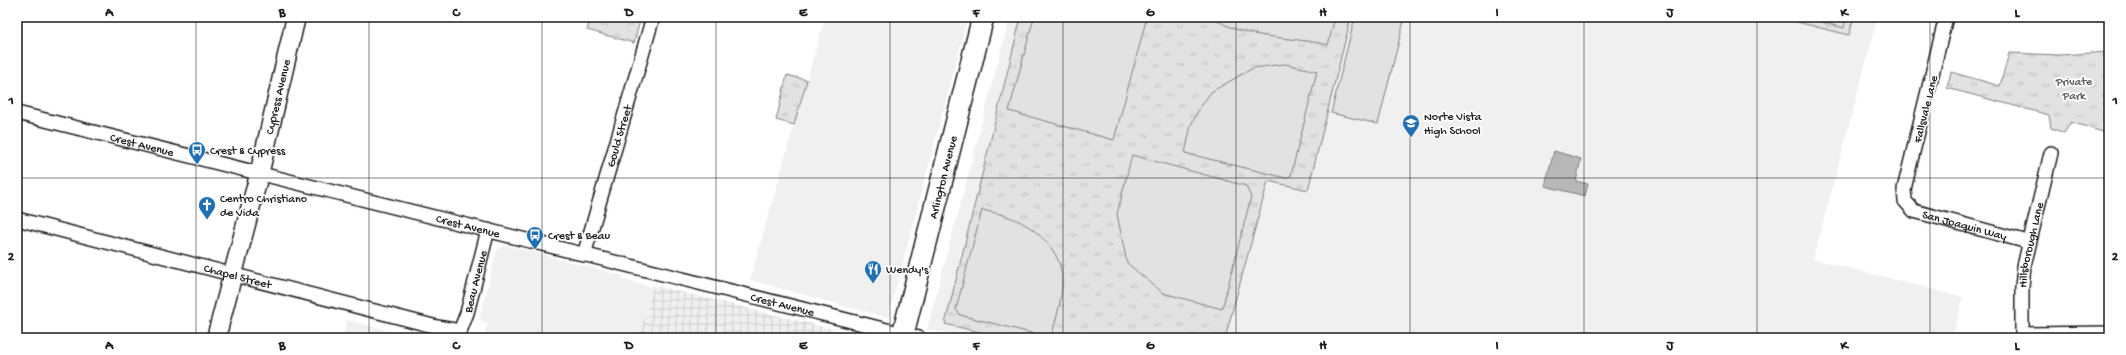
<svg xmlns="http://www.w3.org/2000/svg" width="2126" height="355" font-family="'Gochi Hand',sans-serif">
<defs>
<pattern id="industrial-grid" width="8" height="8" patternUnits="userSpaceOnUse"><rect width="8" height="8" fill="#f0f0f0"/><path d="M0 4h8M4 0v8" fill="none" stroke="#cdcdcd"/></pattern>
<pattern id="grass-tufts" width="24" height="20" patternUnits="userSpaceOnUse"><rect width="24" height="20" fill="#e2e2e2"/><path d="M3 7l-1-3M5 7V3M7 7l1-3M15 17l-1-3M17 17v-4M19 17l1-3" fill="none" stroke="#c1c1c1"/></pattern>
</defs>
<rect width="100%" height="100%" fill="#fff"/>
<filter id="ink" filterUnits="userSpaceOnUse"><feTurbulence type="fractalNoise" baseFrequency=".025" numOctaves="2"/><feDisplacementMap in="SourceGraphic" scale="8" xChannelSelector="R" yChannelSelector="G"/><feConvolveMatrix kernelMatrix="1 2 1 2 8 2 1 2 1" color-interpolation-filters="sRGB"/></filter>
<g filter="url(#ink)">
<g fill="#f0f0f0">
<path d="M825 17H968L888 318 750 280Z"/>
<path d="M1010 17H1878L1813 259 1963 297 1952 338H964L927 329Z"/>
<path d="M504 246H510L624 276 622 279 652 287 639 338H483L488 323 479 320 497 250Z"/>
<path d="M347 320 417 338H343Z"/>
</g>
<path fill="url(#industrial-grid)" d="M653 285 869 338H639Z"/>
<g fill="url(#grass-tufts)" stroke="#7f7f7f">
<path d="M591 17H641L634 43 587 30Z"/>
<path d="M1021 17H1351L1308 190 1268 181 1225 338H1006L945 324Z"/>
<path d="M1794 17H1854L1849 35 1793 21Z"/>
<path d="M2109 52V134L2071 122 2064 133 2051 128 2049 115 1947 88 1951 72 2000 86 2009 53 2059 55Z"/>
<path d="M787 75 807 80 794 125 776 120Z"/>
</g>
<g fill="#e2e2e2" stroke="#7f7f7f">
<path d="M1034 17H1147L1114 140 1009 111Z"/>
<path d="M1213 17H1335L1328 45C1292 36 1241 40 1213 17Z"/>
<path d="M1355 17H1405L1378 124 1331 113Z"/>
<path d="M1804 17H1846L1844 28Z"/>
<path d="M1285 64 1317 71 1291 175 1286 178 1185 153 1191 125 1199 109 1211 92 1253 68Z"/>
<path d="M1132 155 1246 186 1251 197 1222 309 1163 293 1127 263 1117 214Z"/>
<path d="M982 210C991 212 1002 214 1012 218 1037 228 1063 252 1062 281 1062 300 1056 319 1051 338L960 315 956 309Z"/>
</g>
<path fill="#b8b8b8" stroke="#7a7a7a" d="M1554 151 1581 159 1576 181 1588 184 1585 196 1545 186Z"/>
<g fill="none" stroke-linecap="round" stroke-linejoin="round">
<g stroke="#1c1c1c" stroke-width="16">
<g id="street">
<path id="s1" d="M1946 17 1904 189 1905 201 1914 211 2028 242"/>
<path id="s2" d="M17 113 919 338"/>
<path id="s3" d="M17 219 437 327 460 331 467 313 488 230"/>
<path id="s4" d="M584 255 653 17"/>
<path d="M2022 334 2109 333"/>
<path id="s5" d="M2022 338V287L2024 266 2051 153"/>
</g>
</g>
<g stroke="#1c1c1c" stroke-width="21">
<g id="secondary">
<path id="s6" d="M216 338 259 175 296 17"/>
</g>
</g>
<g stroke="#1c1c1c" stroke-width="24">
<g id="primary">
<path id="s7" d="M902 338 983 17"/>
</g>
</g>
<use href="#street" stroke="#fff" stroke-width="13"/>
<use href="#secondary" stroke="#fff" stroke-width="18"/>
<use href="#primary" stroke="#fff" stroke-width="21"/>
</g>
</g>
<path fill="none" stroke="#1c1c1c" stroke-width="1" stroke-opacity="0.55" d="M196 17V338M369 17V338M542 17V338M716 17V338M890 17V338M1063 17V338M1236 17V338M1410 17V338M1584 17V338M1757 17V338M1930 17V338M17 178H2109"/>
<defs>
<g id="school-pin" transform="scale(0.9)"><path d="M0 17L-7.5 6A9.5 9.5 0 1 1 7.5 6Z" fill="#1f6fb2" stroke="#fff"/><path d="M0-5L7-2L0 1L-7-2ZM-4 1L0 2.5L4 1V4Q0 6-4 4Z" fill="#fff"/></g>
<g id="bus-pin" transform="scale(0.9)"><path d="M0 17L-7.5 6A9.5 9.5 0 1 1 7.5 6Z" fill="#1f6fb2" stroke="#fff"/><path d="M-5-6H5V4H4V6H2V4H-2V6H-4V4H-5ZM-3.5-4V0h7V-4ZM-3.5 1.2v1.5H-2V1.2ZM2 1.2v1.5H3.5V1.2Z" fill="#fff"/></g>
<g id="church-pin" transform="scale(0.9)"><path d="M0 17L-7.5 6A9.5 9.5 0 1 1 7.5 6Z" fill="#1f6fb2" stroke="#fff"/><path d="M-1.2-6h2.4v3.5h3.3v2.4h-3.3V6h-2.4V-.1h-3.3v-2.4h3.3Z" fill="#fff"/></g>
<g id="restaurant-pin" transform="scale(0.9)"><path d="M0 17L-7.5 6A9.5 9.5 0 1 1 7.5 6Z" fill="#1f6fb2" stroke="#fff"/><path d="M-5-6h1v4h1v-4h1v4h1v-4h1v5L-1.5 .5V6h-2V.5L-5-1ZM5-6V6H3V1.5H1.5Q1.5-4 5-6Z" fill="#fff"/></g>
</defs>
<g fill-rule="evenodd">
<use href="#school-pin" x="1411" y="123"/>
<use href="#bus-pin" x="197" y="150"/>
<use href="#church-pin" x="207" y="205"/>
<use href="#bus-pin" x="535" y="235"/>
<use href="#restaurant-pin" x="873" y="269"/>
</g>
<g text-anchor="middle" stroke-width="3.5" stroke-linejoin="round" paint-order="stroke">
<g font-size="12" fill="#575757" stroke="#fff">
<text x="2074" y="85">Private<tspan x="2074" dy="14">Park</tspan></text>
</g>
<g font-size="12" fill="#1c1c1c" stroke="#fff">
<text dy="4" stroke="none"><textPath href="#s6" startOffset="249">Cypress Avenue</textPath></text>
<text transform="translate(1925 109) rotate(-76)" y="4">Fallsvale Lane</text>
<text dy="4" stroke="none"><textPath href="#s4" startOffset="124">Gould Street</textPath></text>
<text dy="4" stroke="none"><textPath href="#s2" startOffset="129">Crest Avenue</textPath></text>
<text dy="4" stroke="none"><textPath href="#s7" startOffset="166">Arlington Avenue</textPath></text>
<text dy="4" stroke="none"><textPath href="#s1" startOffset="255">San Joaquin Way</textPath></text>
<text dy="4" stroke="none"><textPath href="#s2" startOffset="465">Crest Avenue</textPath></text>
<text dy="4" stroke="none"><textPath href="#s5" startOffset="94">Hillsborough Lane</textPath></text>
<text dy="4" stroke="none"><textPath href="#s3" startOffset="228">Chapel Street</textPath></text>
<text dy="4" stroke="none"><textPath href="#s3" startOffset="509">Beau Avenue</textPath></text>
<text dy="4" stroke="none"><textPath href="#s2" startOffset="789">Crest Avenue</textPath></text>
</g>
<g font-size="12" fill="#1c1c1c" stroke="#fff" text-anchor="start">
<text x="1424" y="120">Norte Vista<tspan x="1424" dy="14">High School</tspan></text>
<text x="210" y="154">Crest &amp; Cypress</text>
<text x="220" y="202">Centro Christiano<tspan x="220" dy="14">de Vida</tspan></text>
<text x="548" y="239">Crest &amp; Beau</text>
<text x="886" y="273">Wendy's</text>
</g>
</g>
<rect width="2126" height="355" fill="none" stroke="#fff" stroke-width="44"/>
<rect x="22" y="22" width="2082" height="311" fill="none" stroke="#1c1c1c" stroke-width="1.5"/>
<g font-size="13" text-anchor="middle" font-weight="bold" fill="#1c1c1c">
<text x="109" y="16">A</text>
<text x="282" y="16">B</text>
<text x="456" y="16">C</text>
<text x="629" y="16">D</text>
<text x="803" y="16">E</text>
<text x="976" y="16">F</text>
<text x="1150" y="16">G</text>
<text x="1323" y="16">H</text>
<text x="1497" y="16">I</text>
<text x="1670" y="16">J</text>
<text x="1844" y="16">K</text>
<text x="2017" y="16">L</text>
<text x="11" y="104">1</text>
<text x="2115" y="104">1</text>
<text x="11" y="260">2</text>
<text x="2115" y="260">2</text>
<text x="109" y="349">A</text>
<text x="282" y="349">B</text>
<text x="456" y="349">C</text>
<text x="629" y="349">D</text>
<text x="803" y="349">E</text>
<text x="976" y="349">F</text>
<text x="1150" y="349">G</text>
<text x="1323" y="349">H</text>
<text x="1497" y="349">I</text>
<text x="1670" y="349">J</text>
<text x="1844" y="349">K</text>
<text x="2017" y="349">L</text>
</g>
</svg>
